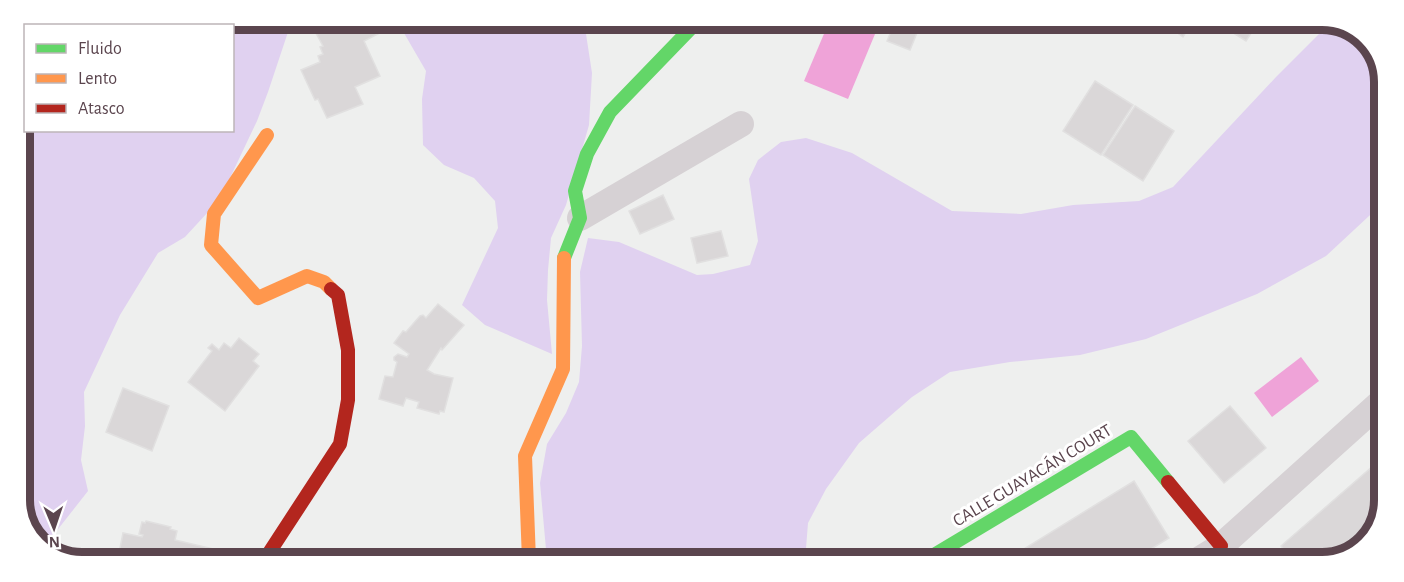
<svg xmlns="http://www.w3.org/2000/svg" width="1404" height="582" font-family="'Alegreya Sans',sans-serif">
<rect width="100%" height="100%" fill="#eeefee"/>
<g fill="#e0d1f0">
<path d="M82 20H292L268 92 257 121 220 199 185 237 158 253 120 315 84 392 85 426 81 460 88 491 44 547 32 538 20 504V78L25 65 26 130H232V26L68 25Z"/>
<path d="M397 21H584L592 73 589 125 566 205 551 238 548 270 547 300 552 354 485 325 462 305 498 228 495 201 474 178 444 165 423 145 422 99 426 71Z"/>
<path d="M1329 24H1345L1372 44 1384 78 1383 203 1326 256 1257 294 1146 339 1080 355 1010 362 950 372 912 397 859 443 826 489 808 523 805 561 547 560 540 483 547 444 566 413 579 382 582 346 580 272 588 238 619 242 697 275 713 274 750 265 758 241 749 179 758 160 781 142 806 138 852 153 952 211 1021 214 1073 205 1139 201 1173 187 1276 77Z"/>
</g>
<g fill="#efa3d8">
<path d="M829 22H880L848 99 804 81Z"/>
<path d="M1301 357 1319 381 1272 417 1254 393Z"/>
</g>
<g fill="#dad7d8" stroke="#e1e0e0" stroke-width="1.5">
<path d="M324 20H345L349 30 369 21H374L380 33 364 41 380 76 355 87 363 104 327 118 318 99 315 100 301 70 320 62 318 56 323 54 320 47 323 46 312 26Z"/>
<path d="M895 22 921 23 910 50 887 41Z"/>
<path d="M1164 23 1191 24 1183 37Z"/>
<path d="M1219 24H1257L1246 41Z"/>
<path d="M1095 81 1133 105 1101 155 1063 131Z"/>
<path d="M1135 106 1174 131 1143 181 1103 155Z"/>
<path d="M663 195 674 219 640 234 629 211Z"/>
<path d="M721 231 728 256 697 263 691 238Z"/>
<path d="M438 304 464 325 442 350 441 348 427 370 434 374 453 378 444 412 440 411 439 414 417 408 419 402 406 398 403 406 379 399 385 376 393 377 397 362 394 360V357L398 354 407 357 409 354 394 343 403 331 406 332 420 316 423 315 426 318Z"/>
<path d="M239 338 259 354 253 361 259 366 225 411 188 382 212 351 208 348 212 344 219 350 224 343 231 348Z"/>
<path d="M123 388 169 406 152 451 106 432Z"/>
<path d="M1230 406 1266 448 1224 483 1188 441Z"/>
<path d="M1380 460V523L1357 552 1322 562H1295L1281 546Z"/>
<path d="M1134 481 1169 538 1130 562 1014 561 1011 557Z"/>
<path d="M146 521 171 527 170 529 177 531 175 540 222 551 220 558H118L123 533 142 537 143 535 139 534 142 522 145 523Z"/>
</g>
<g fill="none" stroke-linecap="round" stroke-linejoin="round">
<g stroke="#d6d1d4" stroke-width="26">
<path d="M580 218 741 124"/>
<path d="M1195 562 1221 546 1381 402"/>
</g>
<g stroke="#63d668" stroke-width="14">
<path d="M564 258 580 218 575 191 587 154 610 112 697 22"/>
<path d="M924 561 1131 437 1168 482"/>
</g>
<g stroke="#ff974d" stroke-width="14">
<path d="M267 135 214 214 211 245 258 298 307 276 324 282 331 289"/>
<path d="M529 560 525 456 563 369 564 258"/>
</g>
<g stroke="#b3261e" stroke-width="14">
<path d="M1168 482 1221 546"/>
<path d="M265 559 340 444 348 400V350L338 295 331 289"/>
</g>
</g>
<g text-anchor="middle" stroke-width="6" stroke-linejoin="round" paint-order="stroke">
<g font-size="18" fill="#5b454e" stroke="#fff">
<text transform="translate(1032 475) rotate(-31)" y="6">CALLE GUAYACÁN COURT</text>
</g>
</g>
<path d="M0 0H1404V582H0ZM82 30H1322A52 52 0 0 1 1374 82V500A52 52 0 0 1 1322 552H82A52 52 0 0 1 30 500V82A52 52 0 0 1 82 30Z" fill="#fff" fill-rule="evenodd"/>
<path fill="none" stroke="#5b454e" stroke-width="8" d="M82 30H1322A52 52 0 0 1 1374 82V500A52 52 0 0 1 1322 552H82A52 52 0 0 1 30 500V82A52 52 0 0 1 82 30Z"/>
<rect x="24" y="24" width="210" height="108" fill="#ffffff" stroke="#bdb5b8" stroke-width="1.5"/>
<rect x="36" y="44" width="30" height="9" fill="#63d668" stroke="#bdb5b8" stroke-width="1.5"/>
<text x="78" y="54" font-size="18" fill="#5b454e">Fluido</text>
<rect x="36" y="74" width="30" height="9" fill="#ff974d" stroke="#bdb5b8" stroke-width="1.5"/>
<text x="78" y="84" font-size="18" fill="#5b454e">Lento</text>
<rect x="36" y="104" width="30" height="9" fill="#b3261e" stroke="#bdb5b8" stroke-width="1.5"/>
<text x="78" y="114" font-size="18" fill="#5b454e">Atasco</text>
<g transform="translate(54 528) rotate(178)" stroke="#ffffff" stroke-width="4.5" paint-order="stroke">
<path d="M0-4.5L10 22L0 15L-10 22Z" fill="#5b454e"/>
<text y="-9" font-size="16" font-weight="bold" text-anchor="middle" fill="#5b454e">N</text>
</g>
</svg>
